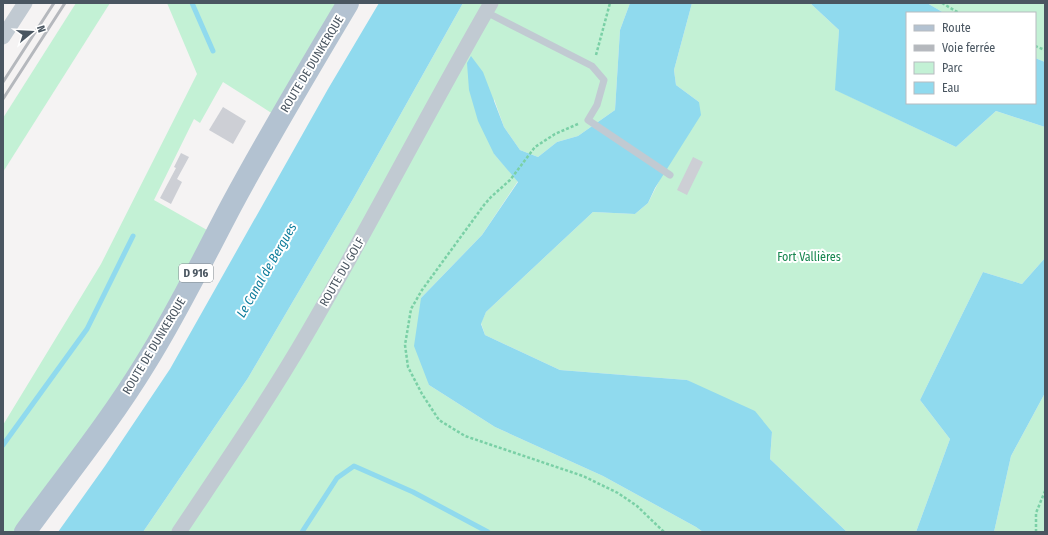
<svg xmlns="http://www.w3.org/2000/svg" width="1048" height="535" font-family="'Fira Sans Condensed',sans-serif">
<rect width="100%" height="100%" fill="#f5f3f3"/>
<g fill="#c3f1d5">
<path d="M76 3H110L3 172V118Z"/>
<path d="M167 3H336L273 114 223 82 200 123 194 119 154 200 207 230 135 366 14 532H3V425L101 264 197 74Z"/>
<path d="M463 3H630L620 30 615 110 578 136 557 142 538 157 520 150 504 127 494 99V154L518 181 482 235 421 298 429 385 495 427 603 476 696 527 703 532H143L248 378 353 199Z"/>
<path d="M692 3H810L839 30 836 90 956 147 996 111 1045 127V258L1022 284 983 272 920 400 950 439 916 532H847L770 459 772 432 687 380 560 370 485 335 481 323 486 312 593 212 635 214 648 203 699 102 676 85 674 70Z"/>
<path d="M927 3H1045V62L1035 58V13H944Z"/>
<path d="M1045 393V532H994L1011 456Z"/>
</g>
<g fill="#90daee">
<path d="M379 3H463L353 199 248 378 143 532H58L105 466 170 369 328 89Z"/>
<path d="M630 3H692L674 70 676 85 699 102 701 115 655 188 648 203 635 214 593 212 486 312 481 324 485 335 560 370 687 380 755 411 772 432 770 459 847 532H703L696 527 603 476 495 427 429 385 414 346 421 298 482 235 518 182 494 154 478 121 469 90 467 63 471 56 483 72 504 127 520 150 538 157 557 142 578 136 615 110 620 30Z"/>
<path d="M810 3H927L944 13H907V103H1035V58L1045 62V127L996 111 956 147 835 90 839 30Z"/>
<path d="M1045 258V393L1011 456 994 532H916L950 439 920 400 983 272 1022 284Z"/>
</g>
<g fill="none" stroke-linecap="round" stroke-linejoin="round">
<g stroke="#90daee" stroke-width="5">
<path d="M192 3 213 51"/>
<path d="M3 445 87 329 133 236"/>
<path d="M302 532 337 478 354 466 413 492 488 532"/>
</g>
</g>
<g fill="#cdcfd5">
<path d="M223 107 246 121 233 144 209 130Z"/>
<path d="M181 153 189 157 177 179 182 182 171 204 160 198 176 168 174 167Z"/>
<path d="M693 157 703 162 687 195 677 190Z"/>
</g>
<g fill="none" stroke-linecap="round" stroke-linejoin="round">
<g stroke="#7ad0a6" stroke-width="2.5" stroke-dasharray="3 2" stroke-linecap="butt">
<path d="M942 3 959 13"/>
<path d="M1035 46 1045 50"/>
<path d="M596 55 610 3"/>
<path d="M578 124 555 134 535 147 510 180 491 197 484 205 422 290 411 309 405 345 408 367 422 394 439 420 465 436 583 476 618 493 637 506 664 532"/>
<path d="M1036 532V513L1045 491"/>
</g>
<path stroke="#c1cad2" stroke-width="7" d="M486 12 592 66 604 80 597 105 588 120 670 175"/>
<g stroke="#c1cad2" stroke-width="15">
<path d="M3 37 25 3"/>
<path d="M179 532C223 466 268 401 308 332 371 224 428 112 491 3"/>
</g>
<path stroke="#b3c2d1" stroke-width="22" d="M25 532C65 477 109 423 145 364 177 313 203 259 231 206 268 137 308 70 348 3"/>
<g stroke="#b5b8bd" stroke-width="3">
<path d="M3 82 54 3"/>
<path d="M3 99 65 3"/>
</g>
</g>
<g text-anchor="middle" stroke-width="4" stroke-linejoin="round" paint-order="stroke">
<rect fill="#fff" stroke="#808990" stroke-width="1" x="179" y="264" width="34" height="18" rx="3"/>
<g font-size="11" font-weight="bold" fill="#4a5661">
<text x="196" y="277">D 916</text>
</g>
<g font-size="12" fill="#4a5661" stroke="#fff">
<text transform="translate(312 64) rotate(-59)" y="4">ROUTE DE DUNKERQUE</text>
<text transform="translate(342 272) rotate(-60)" y="4">ROUTE DU GOLF</text>
<text transform="translate(154 346) rotate(-59)" y="4">ROUTE DE DUNKERQUE</text>
</g>
<g font-size="12" fill="#17864f" stroke="#fff">
<text x="809" y="261">Fort Vallières</text>
</g>
<g font-size="13" font-style="italic" fill="#0c7c9b" stroke="#fff">
<text transform="translate(266 270) rotate(-60)" y="5">Le Canal de Bergues</text>
</g>
</g>
<rect width="1048" height="535" fill="none" stroke="#4a5661" stroke-width="8"/>
<rect x="906" y="12" width="130" height="92" fill="#ffffff" stroke="#b7bbc0"/>
<rect x="914" y="25" width="20" height="6" fill="#b3c2d1" stroke="#b7bbc0"/>
<text x="942" y="32" font-size="12" fill="#4a5661">Route</text>
<rect x="914" y="45" width="20" height="6" fill="#b5b8bd" stroke="#b7bbc0"/>
<text x="942" y="52" font-size="12" fill="#4a5661">Voie ferrée</text>
<rect x="914" y="62" width="20" height="12" fill="#c3f1d5" stroke="#b7bbc0"/>
<text x="942" y="72" font-size="12" fill="#4a5661">Parc</text>
<rect x="914" y="82" width="20" height="12" fill="#90daee" stroke="#b7bbc0"/>
<text x="942" y="92" font-size="12" fill="#4a5661">Eau</text>
<g transform="translate(32 32) rotate(72)" stroke="#ffffff" stroke-width="3" paint-order="stroke">
<path d="M0-3L7 15L0 10L-7 15Z" fill="#4a5661"/>
<text y="-6" font-size="11" font-weight="bold" text-anchor="middle" fill="#4a5661">N</text>
</g>
</svg>
